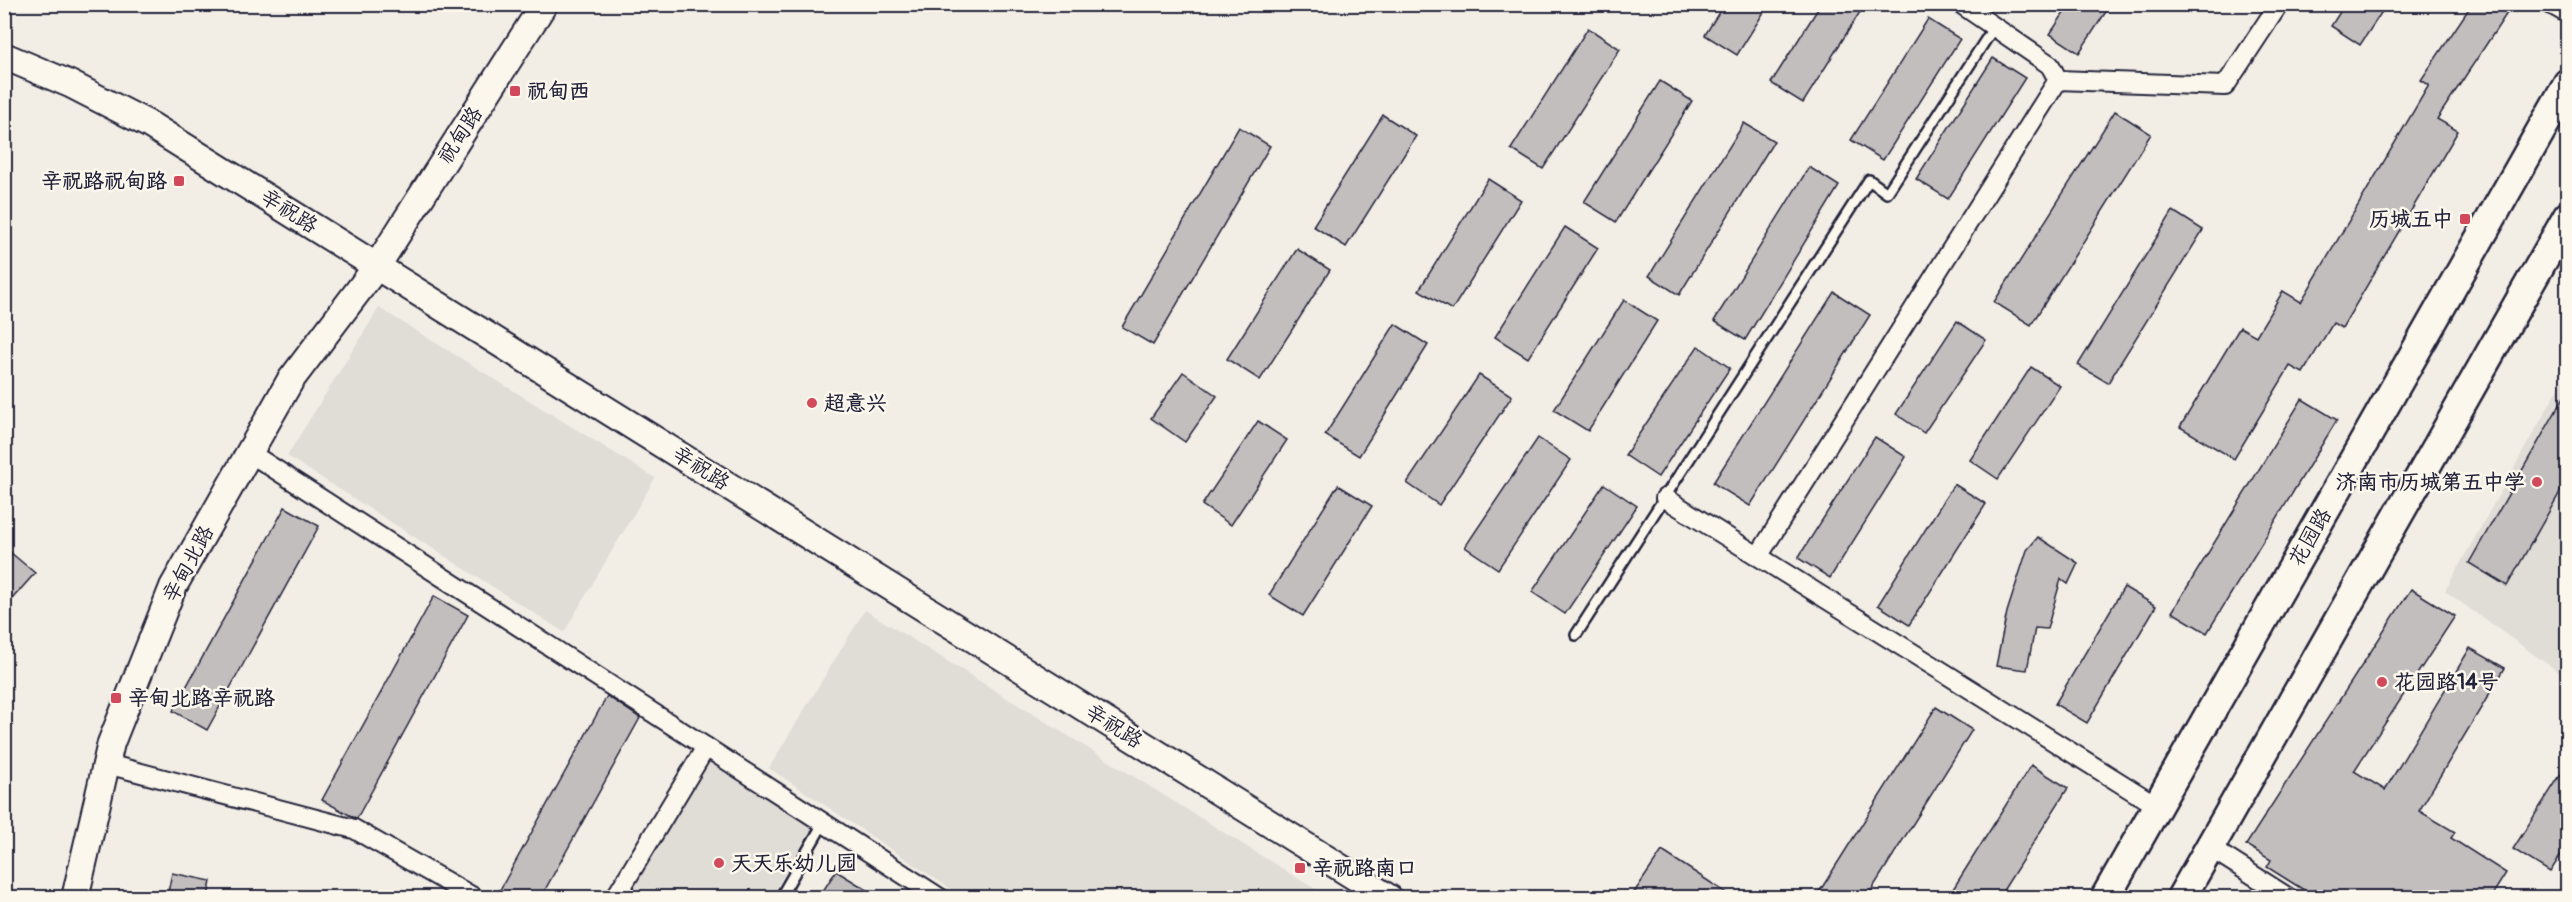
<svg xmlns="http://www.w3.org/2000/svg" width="2572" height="902" font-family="Pangolin,'LXGW WenKai TC',sans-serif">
<rect width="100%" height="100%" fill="#f2eee5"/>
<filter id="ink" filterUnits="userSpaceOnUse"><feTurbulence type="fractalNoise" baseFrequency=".0167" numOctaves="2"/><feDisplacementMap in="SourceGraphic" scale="12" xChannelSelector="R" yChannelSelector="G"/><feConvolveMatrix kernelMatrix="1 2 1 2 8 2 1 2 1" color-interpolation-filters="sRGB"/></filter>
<g filter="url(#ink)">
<g fill="#e0dcd6">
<path d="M379 308 655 478 564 632 287 456Z"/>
<path d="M2567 373V678L2445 591Z"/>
<path d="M865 610 1328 897H963L769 768Z"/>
<path d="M710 762 812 828 771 897 625 898Z"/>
</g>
<g fill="#c2bebe" stroke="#22223b" stroke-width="1.5">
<path d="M1724 4H1769L1737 55 1705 35Z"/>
<path d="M1821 4H1865L1803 103 1771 83Z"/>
<path d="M2070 4H2111L2079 53 2050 34Z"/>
<path d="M2345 4H2387L2360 45 2331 26Z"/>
<path d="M2472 4H2513L2437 119 2458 131 2342 328 2333 323 2303 373 2290 366 2234 459 2180 427 2240 327 2256 336 2283 291 2301 302 2429 85 2421 80Z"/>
<path d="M1928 19 1960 39 1883 160 1851 140Z"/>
<path d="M1588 28 1620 49 1543 169 1511 149Z"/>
<path d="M1993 58 2025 78 1948 199 1916 179Z"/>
<path d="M1660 81 1692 101 1616 222 1584 202Z"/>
<path d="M2115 111 2151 134 2031 325 1994 302Z"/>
<path d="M1383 115 1416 136 1346 247 1313 226Z"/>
<path d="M1744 123 1774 141 1679 295 1649 276Z"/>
<path d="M1239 127 1270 146 1153 345 1122 327Z"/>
<path d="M1809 167 1839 186 1745 340 1714 321Z"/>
<path d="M1488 179 1521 200 1452 310 1419 290Z"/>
<path d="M2173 211 2203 230 2108 383 2078 365Z"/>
<path d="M1565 227 1598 248 1528 358 1495 337Z"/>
<path d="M1297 249 1330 270 1260 380 1227 359Z"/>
<path d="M1834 292 1870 315 1750 506 1713 483Z"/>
<path d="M1624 300 1657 321 1588 431 1554 410Z"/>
<path d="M1957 321 1986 340 1924 433 1896 414Z"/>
<path d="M1395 324 1428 345 1359 456 1325 435Z"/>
<path d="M1698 346 1730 368 1658 477 1625 455Z"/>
<path d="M2031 367 2060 386 1998 479 1970 460Z"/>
<path d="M1183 372 1217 396 1185 442 1151 418Z"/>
<path d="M1479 375 1512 396 1439 505 1407 483Z"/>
<path d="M2568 390V478L2507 586 2469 563Z"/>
<path d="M2302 399 2337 420 2207 633 2172 612Z"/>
<path d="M1258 421 1287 440 1231 525 1202 505Z"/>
<path d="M1875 437 1906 457 1830 578 1798 558Z"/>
<path d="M1538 438 1571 460 1498 569 1465 547Z"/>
<path d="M1604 484 1637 506 1565 614 1532 592Z"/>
<path d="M1954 484 1986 504 1909 625 1878 605Z"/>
<path d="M1338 485 1372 506 1303 616 1269 595Z"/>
<path d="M285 507 319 526 207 730 173 711Z"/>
<path d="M2038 537 2078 563 2068 584 2061 579 2047 629 2035 628 2027 670 1996 666 2007 612 2027 550Z"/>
<path d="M4 547 35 573 4 608Z"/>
<path d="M2124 587 2156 606 2087 723 2055 704Z"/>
<path d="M2411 589 2455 616 2354 771 2385 790 2470 648 2505 668 2419 811 2455 832 2451 838 2506 873 2491 897H2315L2267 867 2271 860 2246 845Z"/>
<path d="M434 596 468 615 357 818 353 817 322 800Z"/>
<path d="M607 696 640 718 541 897H496Z"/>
<path d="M1936 707 1972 730 1867 897H1816Z"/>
<path d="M2568 763V844L2550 872 2513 849Z"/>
<path d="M2031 765 2068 788 1999 897H1948Z"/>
<path d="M1662 851 1733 897H1631Z"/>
<path d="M836 871 879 897H819Z"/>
<path d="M172 873 211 881 208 897H167Z"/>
</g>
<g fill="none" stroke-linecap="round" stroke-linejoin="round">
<g stroke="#22223b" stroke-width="14">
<g id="lane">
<path d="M1576 635 1869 180 1887 193 1994 27"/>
<path d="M780 898 824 822"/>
</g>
</g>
<g stroke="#22223b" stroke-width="22">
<g id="street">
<path d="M1961 4 2050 65 2058 80"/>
<path d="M2550 4 2568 14"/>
<path d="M250 453 706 747"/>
<path d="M1665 498 2157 806"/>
<path d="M1759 555 2058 80 2225 86 2279 4"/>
<path d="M107 764 354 829 475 898"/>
<path d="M2209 847 2289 898"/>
<path d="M615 898 706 747 940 898"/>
</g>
</g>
<g stroke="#22223b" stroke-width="30">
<g id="secondary">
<path d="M4 56 70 84 150 125 1389 898"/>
<path d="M75 898 111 743 173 587 290 381 377 266 544 4"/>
</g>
</g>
<g stroke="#22223b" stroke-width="33">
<g id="primary">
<path d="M2105 898 2568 83"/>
<path d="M2181 898 2568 216"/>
</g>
</g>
<use href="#lane" stroke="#fbf7ec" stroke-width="9"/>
<use href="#street" stroke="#fbf7ec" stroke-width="18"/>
<use href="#secondary" stroke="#fbf7ec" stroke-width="26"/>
<use href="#primary" stroke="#fbf7ec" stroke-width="28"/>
</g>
</g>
<g fill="#d1495b" stroke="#fbf7ec" stroke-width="2">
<rect x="509" y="85" width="12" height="12" rx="3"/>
<rect x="173" y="175" width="12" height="12" rx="3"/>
<rect x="2459" y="213" width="12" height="12" rx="3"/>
<circle cx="812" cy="403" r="6"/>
<circle cx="2537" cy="482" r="6"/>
<circle cx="2382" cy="682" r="6"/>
<rect x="110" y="692" width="12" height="12" rx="3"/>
<circle cx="719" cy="863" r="6"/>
<rect x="1294" y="862" width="12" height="12" rx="3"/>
</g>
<g text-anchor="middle" stroke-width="5" stroke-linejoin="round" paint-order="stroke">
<g font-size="21" font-weight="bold" fill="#22223b" stroke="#fbf7ec" text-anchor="start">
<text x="527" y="98">祝甸西</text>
<text x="167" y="188" text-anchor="end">辛祝路祝甸路</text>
<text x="2453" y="226" text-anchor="end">历城五中</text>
<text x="824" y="410">超意兴</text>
<text x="2525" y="489" text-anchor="end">济南市历城第五中学</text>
<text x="2394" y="689">花园路14号</text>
<text x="128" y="705">辛甸北路辛祝路</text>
<text x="731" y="870">天天乐幼儿园</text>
<text x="1312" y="875">辛祝路南口</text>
</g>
<g font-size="21" fill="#22223b" stroke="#fbf7ec">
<text transform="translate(460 135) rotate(-57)" y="7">祝甸路</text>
<text transform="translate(289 211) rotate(32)" y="7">辛祝路</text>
<text transform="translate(701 468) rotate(32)" y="7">辛祝路</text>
<text transform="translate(2310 537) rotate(-60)" y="7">花园路</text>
<text transform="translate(188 564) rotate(-62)" y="7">辛甸北路</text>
<text transform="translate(1114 726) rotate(32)" y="7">辛祝路</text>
</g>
</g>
<rect width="2572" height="902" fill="none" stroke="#fbf7ec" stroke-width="24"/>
<rect x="12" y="12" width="2548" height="878" fill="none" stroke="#22223b" stroke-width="2" filter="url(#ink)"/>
</svg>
